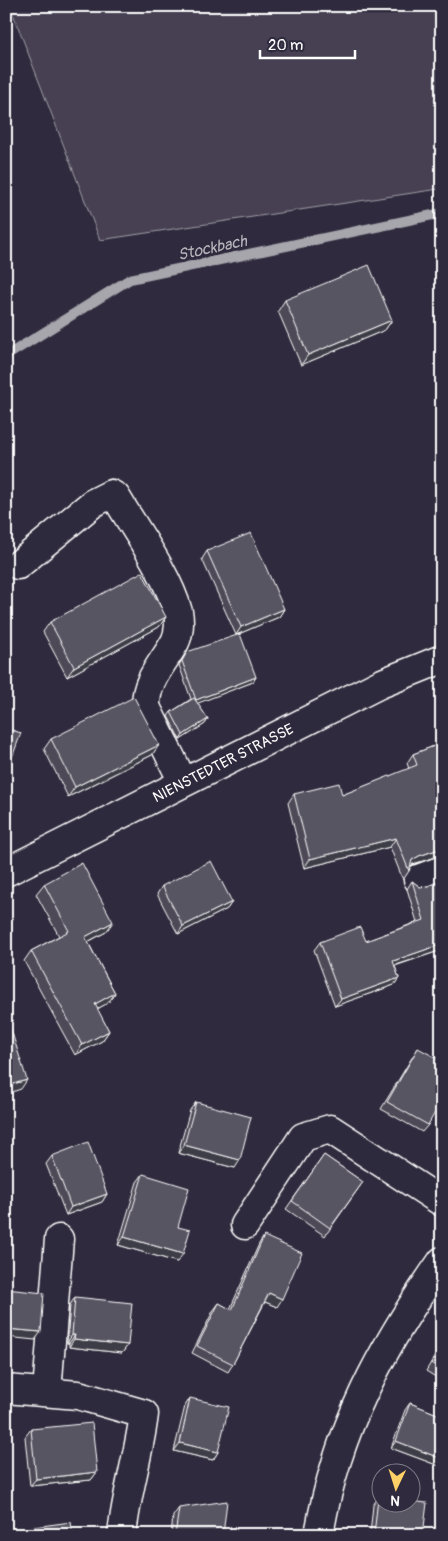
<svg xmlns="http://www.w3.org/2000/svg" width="448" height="1541" font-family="Pangolin,sans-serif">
<rect width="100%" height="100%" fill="#2f2a3d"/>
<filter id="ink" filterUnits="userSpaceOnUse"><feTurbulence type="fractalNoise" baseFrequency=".02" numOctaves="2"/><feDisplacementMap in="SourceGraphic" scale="10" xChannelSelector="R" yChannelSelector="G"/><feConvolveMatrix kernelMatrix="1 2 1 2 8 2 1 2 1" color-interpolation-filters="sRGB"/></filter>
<g filter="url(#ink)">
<path fill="#464152" stroke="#a2a0a8" d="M10 6H442V180L439 189 100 240Z"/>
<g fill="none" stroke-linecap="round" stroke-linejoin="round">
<path stroke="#a7a6ad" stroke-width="10" d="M6 356 130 279 442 213"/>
<g stroke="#fff" stroke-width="31">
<g id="minor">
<path d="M18 565 93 503 111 494 116 497C136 531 168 575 178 612 180 621 179 634 175 642 163 664 145 680 146 707L183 782"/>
<path d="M418 879 442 870"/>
<path d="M245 1225 303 1137 330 1129 442 1202"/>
<path d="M6 1389 78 1395 144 1414C139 1455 126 1494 122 1535"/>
<path d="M47 1392 59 1239"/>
<path d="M319 1535C336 1430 382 1347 442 1261"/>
</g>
</g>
<g stroke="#fff" stroke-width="31">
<path id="major" d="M6 872 380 684 442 659"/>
</g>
<use href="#minor" stroke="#2f2a3d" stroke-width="28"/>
<use href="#major" stroke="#2f2a3d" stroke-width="28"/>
</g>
<g fill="#4d4956" stroke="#fff">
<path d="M285 300 392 320 385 330 301 365 278 311Z"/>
<path d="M207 551 284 609 279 617 236 635 202 559Z"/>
<path d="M166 617 159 627 67 677 43 632 50 622Z"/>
<path d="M187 652 256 677 253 682 197 703 208 719 205 724 180 740 168 716 171 712 191 699 179 665Z"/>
<path d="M51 739 159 745 152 755 68 797 44 749Z"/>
<path d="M442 743V855L413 864 411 866 409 871 403 880 390 847 304 868 288 803 294 794 342 795 409 769 407 763 413 754Z"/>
<path d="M442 880V950L395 966 399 978 394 985 335 1006 314 950 320 942 366 941 417 922 407 889 412 881 420 887 428 886Z"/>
<path d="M44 884 106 932 88 942 115 993 108 1003 97 1009 109 1031 102 1041 75 1055 24 961 31 951 59 936 36 894Z"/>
<path d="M162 886 232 902 227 909 178 934 157 894Z"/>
<path d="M418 1048 428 1125 422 1132 381 1109 413 1056Z"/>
<path d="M196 1102 235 1168 178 1153 190 1110Z"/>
<path d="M324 1155 363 1182 325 1236 286 1209Z"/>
<path d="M52 1156 107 1194 102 1202 66 1215 46 1164Z"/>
<path d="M143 1174 178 1227 177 1262 118 1245 137 1182Z"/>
<path d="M264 1236 277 1307 265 1302 233 1364 228 1372 192 1353 213 1311 219 1303 230 1309 259 1244Z"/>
<path d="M75 1297 128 1345 122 1353 69 1347V1343H67L70 1305Z"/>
<path d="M442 1344V1381L426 1371Z"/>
<path d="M190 1398 218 1452 213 1460 174 1451 185 1406Z"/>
<path d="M410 1403 442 1416V1467L391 1448 405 1410Z"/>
<path d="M31 1429 97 1472 91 1480 30 1486 25 1437Z"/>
<path d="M378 1498 423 1535H370L373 1505Z"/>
<path d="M179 1508 223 1535H171L173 1516Z"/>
<path d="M26 1528 73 1535H22Z"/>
</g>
<g fill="#3e3c46" stroke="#fff">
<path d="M392 320 385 330 301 365 308 355Z"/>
<path d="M284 609 279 617 236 635 241 627Z"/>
<path d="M166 617 159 627 67 677 74 667Z"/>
<path d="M256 677 253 682 193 705 196 700Z"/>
<path d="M208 719 205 724 180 740 183 735Z"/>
<path d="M159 745 152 755 68 797 75 787Z"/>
<path d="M396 838 390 847 304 868 310 859Z"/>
<path d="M442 848V855L413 864 408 868 412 860 419 856Z"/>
<path d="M232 902 227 909 178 934 183 926Z"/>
<path d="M113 922 106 932 78 947 85 937Z"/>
<path d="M442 944V950L387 968 393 961Z"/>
<path d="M399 978 394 985 335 1006 341 999Z"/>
<path d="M115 993 108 1003 88 1014 95 1004Z"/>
<path d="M109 1031 102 1041 75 1055 82 1045Z"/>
<path d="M27 1080 21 1089 6 1094V1086Z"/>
<path d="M184 1145 240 1160 235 1168 178 1153Z"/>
<path d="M107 1194 102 1202 66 1215 71 1207Z"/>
<path d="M124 1237 183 1254 177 1262 118 1245Z"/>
<path d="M269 1293 282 1299 277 1307 263 1301Z"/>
<path d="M6 1329 41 1332 35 1340 6 1337Z"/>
<path d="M72 1335H75L69 1343H67Z"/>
<path d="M74 1339 128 1345 122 1353 69 1347Z"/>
<path d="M396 1441 442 1459V1467L391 1448Z"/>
<path d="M180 1443 218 1452 213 1460 174 1451Z"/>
<path d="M97 1472 91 1480 30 1486 36 1479Z"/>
</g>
<g fill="#595564" stroke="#fff">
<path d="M369 265 392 320 308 355 285 300Z"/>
<path d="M251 533 284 609 241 627 207 551Z"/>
<path d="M142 572 166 617 74 667 50 622Z"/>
<path d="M240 634 256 677 196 700 182 661 187 652Z"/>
<path d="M134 697 159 745 75 787 51 739Z"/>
<path d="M194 698 208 719 183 735 171 712Z"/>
<path d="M6 728 21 733 6 774Z"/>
<path d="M442 743V848L419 856 412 860 409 871 396 838 310 859 294 794 339 783 342 795 417 765 413 754Z"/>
<path d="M211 861 232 902 183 926 162 886Z"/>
<path d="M82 863 113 922 85 937 115 993 95 1004 109 1031 82 1045 31 951 69 931 44 884Z"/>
<path d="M442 880V944L393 961 399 978 341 999 320 942 360 927 366 941 424 920 412 881 420 887 428 886Z"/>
<path d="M6 1014 27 1080 6 1086Z"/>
<path d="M418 1048 442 1061V1100L428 1125 387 1102Z"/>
<path d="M196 1102 251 1117 240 1160 184 1145Z"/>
<path d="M88 1142 107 1194 71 1207 52 1156Z"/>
<path d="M324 1155 363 1182 330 1228 292 1201Z"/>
<path d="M143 1174 189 1188 178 1227 190 1230 183 1254 124 1237Z"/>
<path d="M264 1236 302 1253 282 1299 269 1293 233 1364 197 1346 219 1303 232 1310Z"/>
<path d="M6 1289 44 1293 41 1332 6 1329Z"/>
<path d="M75 1297 132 1303 128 1345 74 1339 75 1335H72Z"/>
<path d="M442 1345V1370L431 1363Z"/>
<path d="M190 1398 229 1407 218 1452 180 1443Z"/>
<path d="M410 1403 442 1416V1459L396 1441Z"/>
<path d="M92 1423 97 1472 36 1479 31 1429Z"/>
<path d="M378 1498H380V1504H410V1501L427 1503 423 1535H374Z"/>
<path d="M227 1501 223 1535H175L179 1508Z"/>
<path d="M71 1522 73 1535H27L26 1528Z"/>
</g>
</g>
<g text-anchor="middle" stroke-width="5" stroke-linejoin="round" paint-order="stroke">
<g font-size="15" fill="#fff" stroke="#2f2a3d">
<text transform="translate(223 763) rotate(-27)" y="5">NIENSTEDTER STRASSE</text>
</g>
<g font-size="16" font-style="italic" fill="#b6b4bb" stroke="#2f2a3d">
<text transform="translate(212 247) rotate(-12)" y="6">Stockbach</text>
</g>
</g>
<rect width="448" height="1541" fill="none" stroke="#2f2a3d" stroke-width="25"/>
<rect x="12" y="12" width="423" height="1516" fill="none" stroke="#fff" stroke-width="2" filter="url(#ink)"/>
<g transform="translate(396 1488) rotate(184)"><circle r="24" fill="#2f2a3d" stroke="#827f8b"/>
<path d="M0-4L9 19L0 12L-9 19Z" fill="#ffd166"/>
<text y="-8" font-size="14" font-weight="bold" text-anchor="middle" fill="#ffffff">N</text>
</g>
<path d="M260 50v8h95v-8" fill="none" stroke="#ffffff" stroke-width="2.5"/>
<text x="268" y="50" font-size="15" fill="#ffffff" stroke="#2f2a3d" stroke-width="4" paint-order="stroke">20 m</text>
</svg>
